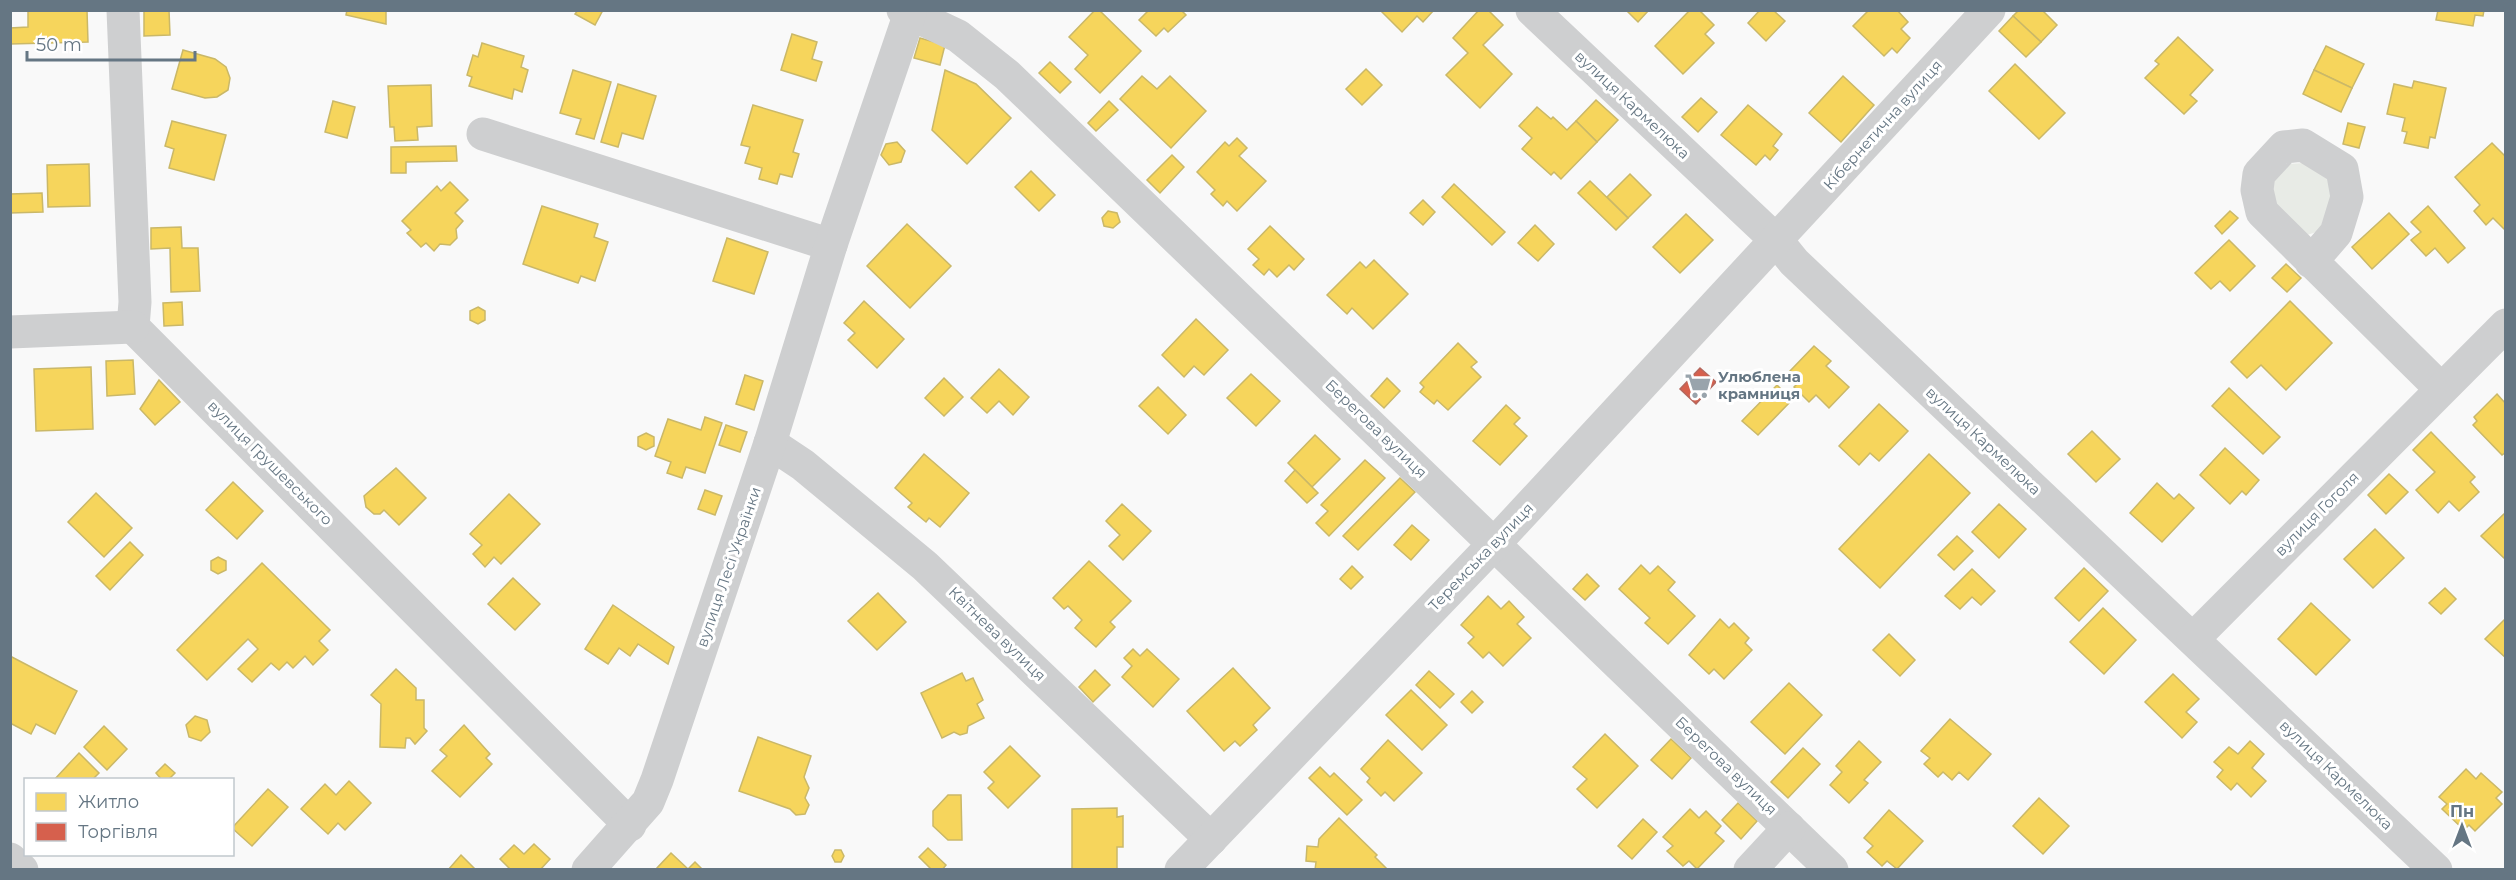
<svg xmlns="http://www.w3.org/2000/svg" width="2516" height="880" font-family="Montserrat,sans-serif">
<rect width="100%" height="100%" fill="#f9f9f9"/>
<path fill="#e8ebe6" d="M2304 163 2330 180 2333 200 2323 230 2307 235 2275 205 2272 183 2287 164Z"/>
<g fill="#f6d55c" stroke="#cab868" stroke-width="1.5">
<path d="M28 10H87L88 42 10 44V28L28 27Z"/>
<path d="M144 10H169L170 35 144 36Z"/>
<path d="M347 10H386V24L346 15Z"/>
<path d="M578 10H603L595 25 575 14Z"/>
<path d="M1095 10H1099L1141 51 1100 93 1075 69 1088 55 1069 37Z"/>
<path d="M1149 10H1181L1186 15 1168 32 1164 28 1156 36 1139 20Z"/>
<path d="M1380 10H1434L1423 22 1417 16 1402 32Z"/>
<path d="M1479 10H1488L1503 25 1483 45 1512 74 1480 108 1446 75 1468 53 1453 38Z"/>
<path d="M1626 10H1649L1638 22Z"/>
<path d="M1690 10H1699L1714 25 1705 34 1714 43 1683 74 1655 46Z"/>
<path d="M1760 10H1773L1785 21 1766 41 1748 23Z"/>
<path d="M1869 10H1897L1908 22 1901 29 1910 38 1897 53 1892 48 1884 56 1853 26Z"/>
<path d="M2019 10H2042L2057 25 2041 42 2013 16Z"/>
<path d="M2438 10H2484L2483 16 2475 15 2473 26 2436 20Z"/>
<path d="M2013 16 2041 42 2026 57 1999 31Z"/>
<path d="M792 34 817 42 812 59 822 62 816 81 781 70Z"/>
<path d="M2178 37 2213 70 2190 95 2197 101 2184 114 2145 78 2159 64 2155 61Z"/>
<path d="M920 38 945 45 940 65 914 58Z"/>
<path d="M482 43 524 56 521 67 528 70 522 92 514 89 512 99 469 86 472 77 467 75 473 55 478 57Z"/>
<path d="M2326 46 2364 64 2352 88 2314 70Z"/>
<path d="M183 50 215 59 226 67 230 78 228 90 217 97 205 98 172 89Z"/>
<path d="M1050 62 1071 82 1060 93 1039 73Z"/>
<path d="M2015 64 2065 113 2039 139 1989 91Z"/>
<path d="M1366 69 1382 85 1362 105 1346 89Z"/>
<path d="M573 70 611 82 594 139 576 134 581 119 560 113Z"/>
<path d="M945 70 976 84 1011 118 967 164 932 130Z"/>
<path d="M2314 70 2352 88 2341 112 2303 94Z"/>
<path d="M1142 76 1157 89 1170 76 1206 111 1171 148 1120 99Z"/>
<path d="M1843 76 1874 105 1841 142 1809 113Z"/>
<path d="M2414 81 2446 88 2435 138 2430 137 2428 148 2404 143 2407 132 2402 131 2405 118 2387 114 2394 84 2412 88Z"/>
<path d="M618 84 656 96 643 139 622 133 618 147 601 142Z"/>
<path d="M431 85 432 126 417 127 418 140 395 141 394 127H390L388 86Z"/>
<path d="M1701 98 1717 112 1698 132 1682 117Z"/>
<path d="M1596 100 1618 120 1597 142 1576 121Z"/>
<path d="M333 101 355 107 347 138 325 132Z"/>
<path d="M1109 101 1118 110 1096 131 1088 123Z"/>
<path d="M753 105 803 120 793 152 799 154 792 177 780 174 777 184 759 179 762 168 745 163 750 147 741 145Z"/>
<path d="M1748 105 1782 134 1773 146 1778 150 1770 160 1765 155 1756 165 1721 135Z"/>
<path d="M1537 107 1551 119 1553 117 1567 130 1576 121 1597 142 1561 179 1554 172 1551 175 1522 149 1532 138 1519 126Z"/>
<path d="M172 121 226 135 214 180 169 168 174 149 165 146Z"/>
<path d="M2348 123 2365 127 2359 148 2343 144Z"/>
<path d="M1237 138 1247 148 1239 156 1266 181 1237 211 1227 201 1223 206 1211 194 1215 190 1197 172 1225 142 1229 146Z"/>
<path d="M897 142 905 151 901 162 889 165 881 155 886 144Z"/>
<path d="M2492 143 2506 157V231L2493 218 2486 225 2474 211 2480 205 2455 177Z"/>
<path d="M456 146 457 161 406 162V173H391V147Z"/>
<path d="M1172 155 1184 167 1160 193 1147 180Z"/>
<path d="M89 164 90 206 48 207 47 165Z"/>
<path d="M1031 171 1055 195 1039 211 1015 187Z"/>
<path d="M1630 174 1651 195 1628 218 1607 197Z"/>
<path d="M1590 181 1628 218 1616 230 1578 193Z"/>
<path d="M450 182 468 200 455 213 463 221 456 229 457 238 450 245 440 244 434 251 426 243 421 247 407 233 411 230 402 221 437 186 441 191Z"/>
<path d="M1454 184 1505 232 1492 245 1442 197Z"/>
<path d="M42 193 43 212 10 213V194Z"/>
<path d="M1423 200 1435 212 1423 225 1410 213Z"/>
<path d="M542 206 598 224 594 237 608 242 595 281 581 276 578 283 523 264Z"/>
<path d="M2428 206 2465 248 2448 263 2435 248 2426 256 2411 240 2421 232 2411 222Z"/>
<path d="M1108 211 1117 213 1120 222 1113 228 1104 226 1102 218Z"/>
<path d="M2230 211 2238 218 2222 234 2215 226Z"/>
<path d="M2389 213 2409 234 2372 269 2352 247Z"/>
<path d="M1686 214 1713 240 1680 273 1653 247Z"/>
<path d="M907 224 951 266 910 308 867 266Z"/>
<path d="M1535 225 1554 244 1538 261 1518 243Z"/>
<path d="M1270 226 1304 259 1294 270 1289 265 1277 277 1269 269 1264 275 1253 265 1259 259 1248 249Z"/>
<path d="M181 227 182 248H198L200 291 171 292 170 248 151 249V228Z"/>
<path d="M727 238 768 252 754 294 713 281Z"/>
<path d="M2229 240 2255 266 2230 291 2220 281 2211 289 2195 273Z"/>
<path d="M1374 260 1408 294 1373 329 1352 308 1347 314 1327 295 1360 262 1366 268Z"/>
<path d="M2286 264 2301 278 2287 292 2272 278Z"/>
<path d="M864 301 904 339 877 368 848 340 855 333 844 323Z"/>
<path d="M2290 301 2332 343 2286 390 2261 365 2247 378 2231 362Z"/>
<path d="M182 302 183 325 164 326 163 303Z"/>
<path d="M478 307 485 311V320L478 324 470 320V311Z"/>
<path d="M1196 319 1228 350 1204 375 1194 366 1184 377 1162 355Z"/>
<path d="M1458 343 1477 362 1471 367 1481 377 1448 410 1437 400 1434 404 1420 392 1424 387 1420 383Z"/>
<path d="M1814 346 1831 361 1826 366 1849 387 1829 408 1816 395 1809 402 1794 387 1800 381 1790 371Z"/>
<path d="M133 360 135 394 107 396 106 361Z"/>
<path d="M91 367 93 429 36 431 34 369Z"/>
<path d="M999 369 1029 397 1013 415 999 401 987 413 971 398Z"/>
<path d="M1251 374 1280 401 1256 426 1227 398Z"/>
<path d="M745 375 763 381 754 410 736 404Z"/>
<path d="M944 378 963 397 944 416 925 398Z"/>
<path d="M1387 378 1400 391 1384 408 1371 396Z"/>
<path d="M159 380 180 402 155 425 140 409Z"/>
<path d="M1777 385 1792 400 1758 435 1742 421Z"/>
<path d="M1158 387 1186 415 1168 434 1139 406Z"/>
<path d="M2229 388 2280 437 2263 454 2212 406Z"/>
<path d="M2497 394 2506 404V452L2502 455 2473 425 2477 421 2474 417Z"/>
<path d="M1879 404 1908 431 1879 461 1870 453 1859 465 1839 446Z"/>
<path d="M1506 405 1520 418 1514 424 1527 436 1500 465 1473 441Z"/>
<path d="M705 417 722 423 705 473 686 467 682 478 667 473 671 462 655 456 668 419 701 430Z"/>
<path d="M726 425 747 432 740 452 719 445Z"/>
<path d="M2092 431 2120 459 2096 482 2068 454Z"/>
<path d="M2431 432 2475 477 2470 482 2479 492 2459 511 2449 501 2438 513 2416 490 2435 472 2413 450Z"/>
<path d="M646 433 654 437V446L646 450 638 446V437Z"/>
<path d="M1315 435 1340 459 1312 487 1288 463Z"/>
<path d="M2225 448 2259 480 2246 495 2242 491 2230 504 2200 475Z"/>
<path d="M924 454 969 493 940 527 929 518 926 522 908 507 912 503 895 488Z"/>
<path d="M1929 454 1970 493 1880 588 1839 549Z"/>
<path d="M1365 460 1385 478 1329 536 1316 523 1328 511 1321 505Z"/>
<path d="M396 468 426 498 399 525 384 510 380 514H374L366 507 364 496Z"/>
<path d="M1295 470 1318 493 1307 503 1285 481Z"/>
<path d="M2389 474 2408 492 2386 514 2368 495Z"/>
<path d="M1400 478 1415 492 1358 550 1343 536Z"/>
<path d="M233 482 263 511 237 539 206 510Z"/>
<path d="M2157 483 2174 499 2179 494 2194 508 2162 542 2130 513Z"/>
<path d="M705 490 722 496 715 515 698 509Z"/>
<path d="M96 493 132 528 104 557 68 522Z"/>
<path d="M509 494 540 524 501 564 494 557 485 567 473 554 482 545 470 534Z"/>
<path d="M1122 504 1151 531 1123 560 1109 546 1120 535 1106 521Z"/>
<path d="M1999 504 2026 529 1999 558 1972 532Z"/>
<path d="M2506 512V560L2481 536Z"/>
<path d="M1412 525 1429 540 1411 560 1394 545Z"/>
<path d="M2375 529 2404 558 2373 588 2344 559Z"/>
<path d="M1957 536 1973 551 1954 570 1938 555Z"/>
<path d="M130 542 143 555 110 590 96 576Z"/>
<path d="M218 557 226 561V570L218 574 211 570V561Z"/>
<path d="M1089 561 1131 601 1110 622 1115 627 1096 647 1075 628 1082 620 1068 606 1064 609 1053 598Z"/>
<path d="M262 563 330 630 319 641 328 650 313 665 305 656 293 668 287 662 279 670 271 663 252 682 238 669 258 649 248 639 207 680 177 650Z"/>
<path d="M1641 565 1650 574 1658 566 1675 582 1668 590 1695 616 1668 644 1645 623 1650 618 1619 589Z"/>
<path d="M1352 566 1363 577 1351 589 1340 579Z"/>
<path d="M2084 568 2108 591 2079 621 2055 598Z"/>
<path d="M1972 569 1995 591 1981 605 1972 597 1960 609 1945 596Z"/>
<path d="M1587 574 1599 586 1585 600 1573 589Z"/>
<path d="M513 578 540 604 515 630 488 604Z"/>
<path d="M2445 588 2456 599 2441 614 2429 603Z"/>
<path d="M878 593 906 622 877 650 848 621Z"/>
<path d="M1488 596 1501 609 1509 601 1524 617 1517 624 1531 638 1503 666 1489 652 1483 658 1468 643 1474 637 1461 625Z"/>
<path d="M2311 603 2350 640 2316 675 2278 639Z"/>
<path d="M613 605 674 647 668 664 638 644 630 656 619 648 608 664 585 649Z"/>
<path d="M2103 608 2136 640 2104 674 2070 642Z"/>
<path d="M2506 618V658L2485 639Z"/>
<path d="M1720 619 1729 628 1734 623 1749 638 1745 643 1752 650 1724 679 1714 669 1709 674 1689 655Z"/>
<path d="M1889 634 1915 660 1900 676 1873 650Z"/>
<path d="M1133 649 1140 656 1147 649 1179 679 1153 707 1122 677 1132 666 1124 658Z"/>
<path d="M10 656 77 691 55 734 36 724 31 734 10 723Z"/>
<path d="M1233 668 1270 708 1253 725 1257 730 1240 746 1235 741 1224 751 1187 711Z"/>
<path d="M396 669 416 688V700H424V728L427 731 415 744 410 738H406L405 748 380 747 381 704 371 695Z"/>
<path d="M1095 670 1110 685 1093 702 1079 687Z"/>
<path d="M1429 671 1454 694 1440 708 1416 685Z"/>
<path d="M962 673 966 681 973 678 983 700 977 704 984 718 968 726 967 733 960 735 954 732 942 738 921 693Z"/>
<path d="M2173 674 2199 699 2186 712 2197 722 2182 738 2145 702Z"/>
<path d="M1789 683 1822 715 1785 754 1751 722Z"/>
<path d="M1411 690 1447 725 1422 750 1386 715Z"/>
<path d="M1472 691 1483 702 1472 713 1461 702Z"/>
<path d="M195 716 207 720 210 732 201 741 189 737 186 725Z"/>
<path d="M1950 719 1991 754 1968 780 1959 772 1952 780 1943 772 1938 777 1924 764 1930 758 1921 751Z"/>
<path d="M464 725 490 754 486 758 492 764 460 797 432 771 447 756 440 750Z"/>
<path d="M104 726 127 749 107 770 84 747Z"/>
<path d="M1605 734 1638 766 1597 808 1577 789 1587 779 1573 767Z"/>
<path d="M758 737 811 756 804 777 809 788 805 798 809 805 805 814 796 815 790 809 739 791Z"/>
<path d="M1671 739 1691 758 1672 779 1651 760Z"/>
<path d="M1388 740 1422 773 1394 801 1385 792 1381 796 1367 782 1370 778 1361 769Z"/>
<path d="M1859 741 1881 762 1864 780 1868 783 1849 803 1830 785 1842 772 1836 766Z"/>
<path d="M2250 741 2264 754 2252 768 2266 781 2251 797 2237 783 2231 790 2217 777 2223 770 2214 762 2229 747 2238 754Z"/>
<path d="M1010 746 1040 776 1008 808 988 788 994 782 984 772Z"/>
<path d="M1803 748 1820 764 1788 798 1771 782Z"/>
<path d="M79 753 99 773 92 780H54Z"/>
<path d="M165 764 175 773 168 780H162L156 773Z"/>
<path d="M1320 767 1330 777 1334 773 1362 800 1347 815 1309 778Z"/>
<path d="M2466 769 2476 779 2481 773 2502 792 2496 798 2502 804 2475 831 2469 825 2464 830 2442 809 2447 804 2439 797Z"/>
<path d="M349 781 371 803 345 830 338 823 328 834 301 809 325 784 336 795Z"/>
<path d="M268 789 288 807 252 846 232 828Z"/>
<path d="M948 795H961L962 840H948L933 826V811Z"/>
<path d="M2039 798 2069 826 2043 854 2013 826Z"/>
<path d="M1738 803 1757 821 1741 839 1722 820Z"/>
<path d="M1117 808V817L1123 816V847H1117V870H1072V809Z"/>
<path d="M1690 809 1699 818 1706 811 1721 826 1715 833 1724 841 1697 869 1689 861 1683 866 1667 851 1673 846 1663 837Z"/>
<path d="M1889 810 1923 841 1897 869 1887 861 1882 866 1867 852 1873 846 1864 838Z"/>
<path d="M1339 818 1377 855 1375 857 1388 870H1315L1316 862 1306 861 1307 846 1318 847 1319 839Z"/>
<path d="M1643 819 1657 832 1632 859 1618 846Z"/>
<path d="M534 844 550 859 540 870H511L500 859 514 845 524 854Z"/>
<path d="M928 848 946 865 942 870H932L919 857Z"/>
<path d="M835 850H841L844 856 841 862H835L832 856Z"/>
<path d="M671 853 688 869 695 862 703 870H658L657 868Z"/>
<path d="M461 855 476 870H448Z"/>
</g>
<path fill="#d6604d" stroke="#b4675d" stroke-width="1.5" d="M1700 368 1716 382 1696 404 1680 389Z"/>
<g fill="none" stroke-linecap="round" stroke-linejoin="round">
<g stroke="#cecfd0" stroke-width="33">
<path d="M123 10 135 302 133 327 630 825"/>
<path d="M903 10 958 36 1007 75 1832 870"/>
<path d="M1532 10 1777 241 1794 262 2436 870"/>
<path d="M483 134 831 245"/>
<path d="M2311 262 2336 233 2347 197 2342 169 2303 145 2284 147 2259 174 2257 190 2262 212 2441 389"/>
<path d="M10 332 133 327"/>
<path d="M770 443 803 465 925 566 1211 839"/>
<path d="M2193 639 2506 325"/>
<path d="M10 859 22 870"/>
<path d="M588 870 648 802 657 780 770 443 831 245 910 13"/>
<path d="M1181 870 1495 543 1989 10"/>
<path d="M1750 870 1789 828"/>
</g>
</g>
<defs>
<g id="supermarket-bare" transform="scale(2.07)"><path d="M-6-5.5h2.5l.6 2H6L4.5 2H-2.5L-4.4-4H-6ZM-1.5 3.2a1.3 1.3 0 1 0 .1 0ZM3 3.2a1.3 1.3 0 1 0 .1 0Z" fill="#99a4ac" stroke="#fff" stroke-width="2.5" paint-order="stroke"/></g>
</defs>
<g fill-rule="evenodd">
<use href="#supermarket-bare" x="1698" y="386"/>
</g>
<g text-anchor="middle" stroke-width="6" stroke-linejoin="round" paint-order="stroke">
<g font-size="15" fill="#657683" stroke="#fff">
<text transform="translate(1632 105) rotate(43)" y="5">вулиця Кармелюка</text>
<text transform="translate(1883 125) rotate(-48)" y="5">Кібернетична вулиця</text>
<text transform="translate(1376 429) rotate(44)" y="5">Берегова вулиця</text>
<text transform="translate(1983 441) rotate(43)" y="5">вулиця Кармелюка</text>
<text transform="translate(270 463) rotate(45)" y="5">вулиця Грушевського</text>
<text transform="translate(2317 514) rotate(-45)" y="5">вулиця Гоголя</text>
<text transform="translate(1481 557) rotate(-46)" y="5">Теремська вулиця</text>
<text transform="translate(729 567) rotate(-71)" y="5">вулиця Лесі Українки</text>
<text transform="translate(997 634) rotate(44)" y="5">Квітнева вулиця</text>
<text transform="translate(1726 766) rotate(44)" y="5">Берегова вулиця</text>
<text transform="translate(2336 775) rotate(44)" y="5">вулиця Кармелюка</text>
</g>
<g font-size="15" font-weight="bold" fill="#657683" stroke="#fff" text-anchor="start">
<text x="1718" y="382">Улюблена<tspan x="1718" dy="17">крамниця</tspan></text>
</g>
</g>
<rect width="2516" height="880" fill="none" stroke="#657683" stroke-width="24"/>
<rect x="24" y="778" width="210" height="78" fill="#ffffff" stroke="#c1c8cd" stroke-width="1.5"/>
<rect x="36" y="793" width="30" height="18" fill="#f6d55c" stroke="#c1c8cd" stroke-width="1.5"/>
<text x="78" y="808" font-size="18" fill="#657683">Житло</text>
<rect x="36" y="823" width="30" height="18" fill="#d6604d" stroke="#c1c8cd" stroke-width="1.5"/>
<text x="78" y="838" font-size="18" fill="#657683">Торгівля</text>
<g transform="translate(2462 826)" stroke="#ffffff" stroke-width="4.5" paint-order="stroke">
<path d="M0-4.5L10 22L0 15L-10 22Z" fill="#657683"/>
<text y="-9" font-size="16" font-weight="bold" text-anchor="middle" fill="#657683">Пн</text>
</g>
<path d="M27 51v9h168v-9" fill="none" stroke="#657683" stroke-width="3"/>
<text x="36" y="51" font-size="18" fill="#657683" stroke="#ffffff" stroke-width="4.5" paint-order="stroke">50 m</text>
</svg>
